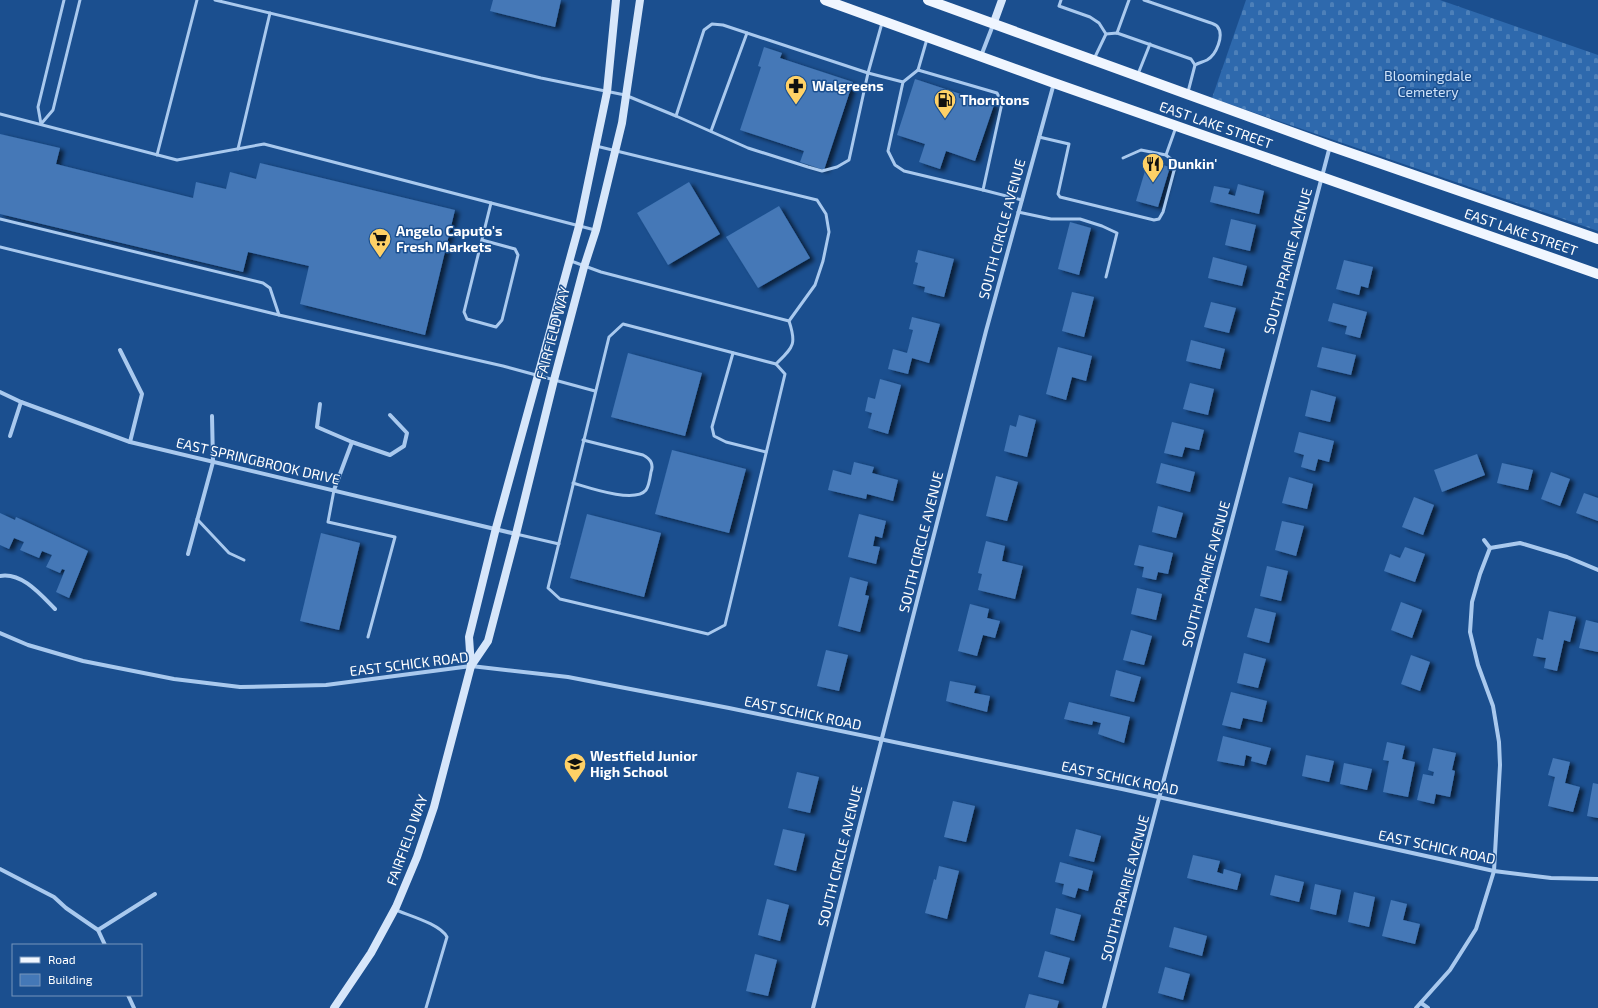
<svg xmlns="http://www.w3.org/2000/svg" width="1598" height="1008" font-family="'Exo 2',sans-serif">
<defs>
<pattern id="cemetery-stones" width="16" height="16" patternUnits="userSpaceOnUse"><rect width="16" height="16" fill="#2e69ad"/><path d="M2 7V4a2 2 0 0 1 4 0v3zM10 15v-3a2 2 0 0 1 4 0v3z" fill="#4d80b9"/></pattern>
<filter id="shadow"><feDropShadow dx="4.5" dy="2.5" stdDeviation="2" flood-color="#0009"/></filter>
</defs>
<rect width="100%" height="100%" fill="#1b4f8f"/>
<path fill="url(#cemetery-stones)" d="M1246 0H1440L1598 55V231L1212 98Z"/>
<g fill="#4478b7" filter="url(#shadow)">
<path d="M493 0H561L555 27 490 11Z"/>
<path d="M764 47 782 53 780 58 853 82 824 170 800 162 804 151 740 130 761 67 758 66Z"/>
<path d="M915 79 994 105 975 161 946 151 940 169 919 162 925 144 897 135Z"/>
<path d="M0 134 60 148 56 164 193 198 196 182 226 189 230 172 256 179 260 163 455 210 425 335 300 304 309 266 248 252 243 272 0 214Z"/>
<path d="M1148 161 1170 167 1158 207 1136 201Z"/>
<path d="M689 182 720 234 668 265 637 213Z"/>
<path d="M1238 184 1264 191 1259 214 1210 202 1214 186 1230 189 1228 194 1235 196Z"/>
<path d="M779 206 810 258 758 288 726 237Z"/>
<path d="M1231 219 1256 225 1250 251 1225 245Z"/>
<path d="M1070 222 1091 228 1079 275 1058 269Z"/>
<path d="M918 250 954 259 944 297 924 292 925 287 913 284 918 263 915 262Z"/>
<path d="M1213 257 1247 266 1242 286 1208 278Z"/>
<path d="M1344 260 1373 267 1368 288 1361 286 1359 295 1336 289Z"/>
<path d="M1072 292 1094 297 1084 337 1062 331Z"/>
<path d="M1211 302 1236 308 1229 333 1204 327Z"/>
<path d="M1333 303 1367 312 1360 338 1345 334 1347 326 1328 321Z"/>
<path d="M912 317 940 324 929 363 912 358 908 374 888 369 893 349 907 353 913 330 909 329Z"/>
<path d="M1191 340 1225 349 1220 369 1186 361Z"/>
<path d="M1058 347 1092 356 1086 381 1072 377 1066 400 1046 394Z"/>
<path d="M1322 347 1356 355 1351 375 1317 367Z"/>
<path d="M628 353 702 373 685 436 611 417Z"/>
<path d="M880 379 901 385 888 434 868 428 872 413 865 411 868 397 875 399Z"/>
<path d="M1190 383 1214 389 1208 415 1183 409Z"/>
<path d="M1311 390 1336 397 1330 422 1305 416Z"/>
<path d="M1019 415 1036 420 1027 457 1004 451 1010 425 1016 427Z"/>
<path d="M1172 422 1204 430 1199 450 1185 447 1182 457 1164 453Z"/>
<path d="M1299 432 1334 441 1329 462 1318 459 1315 471 1301 467 1304 455 1294 452Z"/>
<path d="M672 450 746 469 729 533 655 514Z"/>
<path d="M1477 454 1485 475 1442 492 1434 470Z"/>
<path d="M854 462 874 467 872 473 898 480 893 501 867 494 866 499 828 490 833 470 851 475Z"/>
<path d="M1161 463 1195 472 1190 492 1156 483Z"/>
<path d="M1502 463 1533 470 1528 490 1497 483Z"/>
<path d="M1551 472 1570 479 1560 506 1541 499Z"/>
<path d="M996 476 1018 482 1007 521 986 516Z"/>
<path d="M1289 477 1313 484 1307 509 1282 503Z"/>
<path d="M1584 493 1598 498V521L1576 513Z"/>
<path d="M1414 497 1434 505 1423 535 1402 527Z"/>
<path d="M1158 506 1183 513 1176 538 1152 532Z"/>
<path d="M0 513 15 520 16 517 88 551 69 598 56 592 65 570 62 569 60 573 46 567 52 555 42 551 39 558 20 550 24 542 14 538 9 549 0 545Z"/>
<path d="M587 514 661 533 644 597 570 578Z"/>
<path d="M859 514 886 521 882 538 875 536 873 546 880 547 876 564 848 557Z"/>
<path d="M1282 521 1304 526 1296 556 1275 550Z"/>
<path d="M321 533 360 543 339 630 300 621Z"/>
<path d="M986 541 1005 546 1002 561 1023 566 1015 599 978 590 982 574 978 573Z"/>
<path d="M1139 545 1173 553 1168 574 1158 572 1156 580 1142 577 1144 567 1134 565Z"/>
<path d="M1405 547 1425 554 1415 582 1384 571 1390 554 1400 558Z"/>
<path d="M1267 566 1288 571 1281 601 1260 596Z"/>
<path d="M850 577 868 582 865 595 869 596 860 632 838 626Z"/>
<path d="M1137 588 1162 594 1156 620 1131 614Z"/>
<path d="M1401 602 1422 610 1412 638 1391 630Z"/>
<path d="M970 604 989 609 987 618 1000 621 995 638 983 635 977 656 958 651Z"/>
<path d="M1255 608 1276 613 1269 643 1247 637Z"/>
<path d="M1549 611 1576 617 1570 642 1564 640 1557 671 1544 668 1546 658 1533 656 1537 638 1543 640Z"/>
<path d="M1586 620 1598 623V652L1579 648Z"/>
<path d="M1131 630 1152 636 1144 665 1123 660Z"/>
<path d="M826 650 848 655 839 691 817 686Z"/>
<path d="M1244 653 1266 659 1258 688 1237 683Z"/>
<path d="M1411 655 1430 662 1420 691 1401 684Z"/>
<path d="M1116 670 1141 677 1134 702 1110 696Z"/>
<path d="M950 681 976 686 974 693 990 696 987 712 946 701Z"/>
<path d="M1231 692 1267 701 1262 722 1243 718 1240 729 1222 725Z"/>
<path d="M1069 702 1130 717 1124 743 1098 734 1101 723 1093 721 1092 725 1064 719Z"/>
<path d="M1223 736 1271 748 1266 765 1251 761 1252 757 1246 755 1244 766 1217 761Z"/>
<path d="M1387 742 1405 746 1402 759 1415 762 1408 797 1383 792 1389 761 1383 760Z"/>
<path d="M1433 748 1456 753 1452 770 1455 771 1450 797 1436 794 1434 804 1417 800 1423 774 1433 776 1434 772 1428 770Z"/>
<path d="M1306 755 1334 761 1329 782 1302 776Z"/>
<path d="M1553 758 1570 762 1565 783 1580 787 1573 812 1548 806 1555 777 1548 775Z"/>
<path d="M1344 763 1372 769 1367 790 1340 784Z"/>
<path d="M797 772 819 777 810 813 788 808Z"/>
<path d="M1593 783 1598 784V818L1587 816Z"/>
<path d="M953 801 975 806 966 842 944 837Z"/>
<path d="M783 829 805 834 796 871 774 865Z"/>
<path d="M1076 829 1101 836 1094 862 1069 856Z"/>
<path d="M1193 855 1220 861 1217 872 1223 874 1224 869 1241 874 1237 890 1187 878Z"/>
<path d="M1060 862 1093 871 1088 891 1078 888 1075 898 1062 894 1064 884 1055 882Z"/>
<path d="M939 866 959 871 947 919 925 913 934 879 936 880Z"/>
<path d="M1275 875 1304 882 1299 902 1270 895Z"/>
<path d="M1315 884 1341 890 1336 915 1310 909Z"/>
<path d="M1354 892 1375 897 1369 927 1348 922Z"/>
<path d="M767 899 789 905 780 941 758 935Z"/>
<path d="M1391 900 1407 904 1403 920 1420 924 1415 944 1382 936Z"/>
<path d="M1056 908 1081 915 1074 941 1050 934Z"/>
<path d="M1174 927 1207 936 1202 956 1169 947Z"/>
<path d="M1045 951 1070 958 1063 984 1038 977Z"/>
<path d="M755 954 777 960 768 996 746 991Z"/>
<path d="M1165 967 1190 974 1183 1000 1158 993Z"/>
<path d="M1029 994 1059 1001 1057 1008H1025Z"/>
</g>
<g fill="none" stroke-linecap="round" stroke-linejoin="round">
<g stroke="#a9c9ee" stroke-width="3">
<path d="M64 0 38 107 41 124 53 110 80 0"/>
<path d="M215 0 541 78 625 95 676 116 704 30 712 24 723 25 868 73 903 82 888 151 895 165 904 171 983 190"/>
<path d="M1061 0 1059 6 1090 17 1099 23 1106 34 1094 59"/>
<path d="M1144 0 1208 22C1211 23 1215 24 1217 26 1225 35 1216 55 1207 60 1203 62 1198 63 1195 65"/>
<path d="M1117 33 1129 0"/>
<path d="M1106 34 1117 33 1191 59 1195 65 1188 92"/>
<path d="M927 39 918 70 997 93 1002 103 983 190 1022 200"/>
<path d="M1138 74 1150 44"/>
<path d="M903 82 918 70"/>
<path d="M0 114 177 160 264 144 595 230"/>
<path d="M676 116 748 148 808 167 822 171 837 167 849 160 868 73 882 23"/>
<path d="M711 131 747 33"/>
<path d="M1039 137 1069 144 1058 194 1060 197 1154 220 1159 219 1163 212 1175 167 1172 160 1166 155"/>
<path d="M596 146 817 200 826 214 829 232 823 261 815 285 789 321C797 345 793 347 776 364"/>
<path d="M238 149 270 13"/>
<path d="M157 155 197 0"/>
<path d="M1123 158 1141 150 1166 155 1176 127"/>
<path d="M1018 212 1051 219H1080L1102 226 1117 233 1106 277"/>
<path d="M0 219 263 283 270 288 279 315"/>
<path d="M482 240 515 249 518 255 502 320 496 327 467 319 464 312 491 203"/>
<path d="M0 247 279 315 503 366 595 391"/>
<path d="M571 261 601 272 789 321"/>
<path d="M623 324 776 364 785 374 725 625 708 634 560 599 548 588 609 337Z"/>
<path d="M733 353 712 427 714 436 726 442 766 452"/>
<path d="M573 483C587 487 635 504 646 490 649 486 650 478 651 472 654 464 651 459 643 455L583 440"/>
<path d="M334 490 328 522 395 537 368 637"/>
<path d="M197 519 229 553 244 560"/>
<path d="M516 534 559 544"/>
<path d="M396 910C410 916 440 924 447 937L426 1008"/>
</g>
<g stroke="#a9c9ee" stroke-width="4">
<path d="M981 56 993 25"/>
<path d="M120 350 142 394 130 442"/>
<path d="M0 392 21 402 130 442 516 534"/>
<path d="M320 404 317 427 352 442 390 455 404 446 407 433 390 415"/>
<path d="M10 436 21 402"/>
<path d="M334 490 352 442"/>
<path d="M1484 540 1490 548"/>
<path d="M1490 548 1520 543 1567 557 1598 570"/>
<path d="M188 554 213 462 212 416"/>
<path d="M0 576C22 572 41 595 55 609"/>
<path d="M0 633 28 645 83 661 174 679 240 687 326 685 471 666 568 677 729 708 1122 789 1494 871 1551 878 1598 879"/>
<path d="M0 869 54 897 66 908 98 930 105 945"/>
<path d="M98 930 155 894"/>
<path d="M128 995 134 1008"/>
<path d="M1421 1003 1428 1008"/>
<path d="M813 1008 986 331 1054 83"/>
<path d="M1104 1008 1330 146"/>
<path d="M1416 1008 1450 970 1476 929 1494 871 1500 765 1499 742 1493 706 1478 665 1470 632 1472 602 1480 574 1490 548"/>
</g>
<g stroke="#d6e6fa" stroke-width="8">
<path d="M994 22 1002 0"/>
<path d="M471 666 488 641 516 534 554 380 584 267 596 230 622 123 640 0"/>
<path d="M334 1008 371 953 396 907 417 857 434 807 471 666 469 637 496 528 579 226 607 92 616 0"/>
</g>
<g stroke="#f0f6ff" stroke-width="10">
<path d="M825 0 1054 83 1598 274"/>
<path d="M928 0 1330 146 1598 239"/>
</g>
</g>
<defs>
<g id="pharmacy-pin" transform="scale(1.15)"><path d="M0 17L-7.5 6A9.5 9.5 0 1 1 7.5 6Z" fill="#ffd166" stroke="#1b4f8f"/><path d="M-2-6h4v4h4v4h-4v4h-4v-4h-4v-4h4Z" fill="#111"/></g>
<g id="fuel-pin" transform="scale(1.15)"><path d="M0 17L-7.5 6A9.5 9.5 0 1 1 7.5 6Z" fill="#ffd166" stroke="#1b4f8f"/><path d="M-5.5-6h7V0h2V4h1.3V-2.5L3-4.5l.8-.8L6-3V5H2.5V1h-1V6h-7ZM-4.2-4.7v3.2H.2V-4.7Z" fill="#111"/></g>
<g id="restaurant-pin" transform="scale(1.15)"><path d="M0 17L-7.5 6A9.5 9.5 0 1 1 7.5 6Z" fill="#ffd166" stroke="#1b4f8f"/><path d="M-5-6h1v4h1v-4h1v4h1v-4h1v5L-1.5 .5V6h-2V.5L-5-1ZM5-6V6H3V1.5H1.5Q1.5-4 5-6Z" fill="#111"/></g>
<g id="supermarket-pin" transform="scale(1.15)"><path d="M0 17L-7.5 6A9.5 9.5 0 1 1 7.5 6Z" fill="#ffd166" stroke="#1b4f8f"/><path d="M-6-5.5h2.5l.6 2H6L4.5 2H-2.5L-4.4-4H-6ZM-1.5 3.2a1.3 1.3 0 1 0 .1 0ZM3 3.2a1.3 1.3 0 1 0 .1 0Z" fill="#111"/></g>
<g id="school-pin" transform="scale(1.15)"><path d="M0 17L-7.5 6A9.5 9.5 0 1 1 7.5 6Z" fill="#ffd166" stroke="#1b4f8f"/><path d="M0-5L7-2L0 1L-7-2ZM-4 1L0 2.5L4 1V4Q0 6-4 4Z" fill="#111"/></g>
</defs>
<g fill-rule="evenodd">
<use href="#pharmacy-pin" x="796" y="86"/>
<use href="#fuel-pin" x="945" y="100"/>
<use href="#restaurant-pin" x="1153" y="164"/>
<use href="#supermarket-pin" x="380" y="239"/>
<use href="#school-pin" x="575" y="764"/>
</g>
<g text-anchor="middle" stroke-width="3" stroke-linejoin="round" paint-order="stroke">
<g font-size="14" fill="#cfe3fa" stroke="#1b4f8f">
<text x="1428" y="81">Bloomingdale<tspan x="1428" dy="16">Cemetery</tspan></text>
</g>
<g font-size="14" font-weight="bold" fill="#fff" stroke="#1b4f8f" text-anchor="start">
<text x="812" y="91">Walgreens</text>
<text x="960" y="105">Thorntons</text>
<text x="1168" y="169">Dunkin'</text>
<text x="396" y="236">Angelo Caputo's<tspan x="396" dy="16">Fresh Markets</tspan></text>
<text x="590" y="761">Westfield Junior<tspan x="590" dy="16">High School</tspan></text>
</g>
<g font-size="14" fill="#fff" stroke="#1b4f8f">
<text transform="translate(1216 125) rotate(19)" y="5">EAST LAKE STREET</text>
<text transform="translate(1002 229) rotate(-75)" y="5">SOUTH CIRCLE AVENUE</text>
<text transform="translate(1521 232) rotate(19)" y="5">EAST LAKE STREET</text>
<text transform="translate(1288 261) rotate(-75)" y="5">SOUTH PRAIRIE AVENUE</text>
<text transform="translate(553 333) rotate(-75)" y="5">FAIRFIELD WAY</text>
<text transform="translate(258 461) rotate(13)" y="5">EAST SPRINGBROOK DRIVE</text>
<text transform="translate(921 542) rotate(-76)" y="5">SOUTH CIRCLE AVENUE</text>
<text transform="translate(1206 574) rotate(-75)" y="5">SOUTH PRAIRIE AVENUE</text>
<text transform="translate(409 664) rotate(-7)" y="5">EAST SCHICK ROAD</text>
<text transform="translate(803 713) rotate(12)" y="5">EAST SCHICK ROAD</text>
<text transform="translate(1120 778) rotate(12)" y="5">EAST SCHICK ROAD</text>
<text transform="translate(407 840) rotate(-70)" y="5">FAIRFIELD WAY</text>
<text transform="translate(1437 847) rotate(12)" y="5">EAST SCHICK ROAD</text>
<text transform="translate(840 856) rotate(-76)" y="5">SOUTH CIRCLE AVENUE</text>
<text transform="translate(1125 888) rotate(-75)" y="5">SOUTH PRAIRIE AVENUE</text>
</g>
</g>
<rect x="12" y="944" width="130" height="52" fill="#1b4f8f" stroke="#7695bc"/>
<rect x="20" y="957" width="20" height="6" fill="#f0f6ff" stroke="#7695bc"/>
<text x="48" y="964" font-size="12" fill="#ffffff">Road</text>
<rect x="20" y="974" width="20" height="12" fill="#4478b7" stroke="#7695bc"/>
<text x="48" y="984" font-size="12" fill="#ffffff">Building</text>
</svg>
